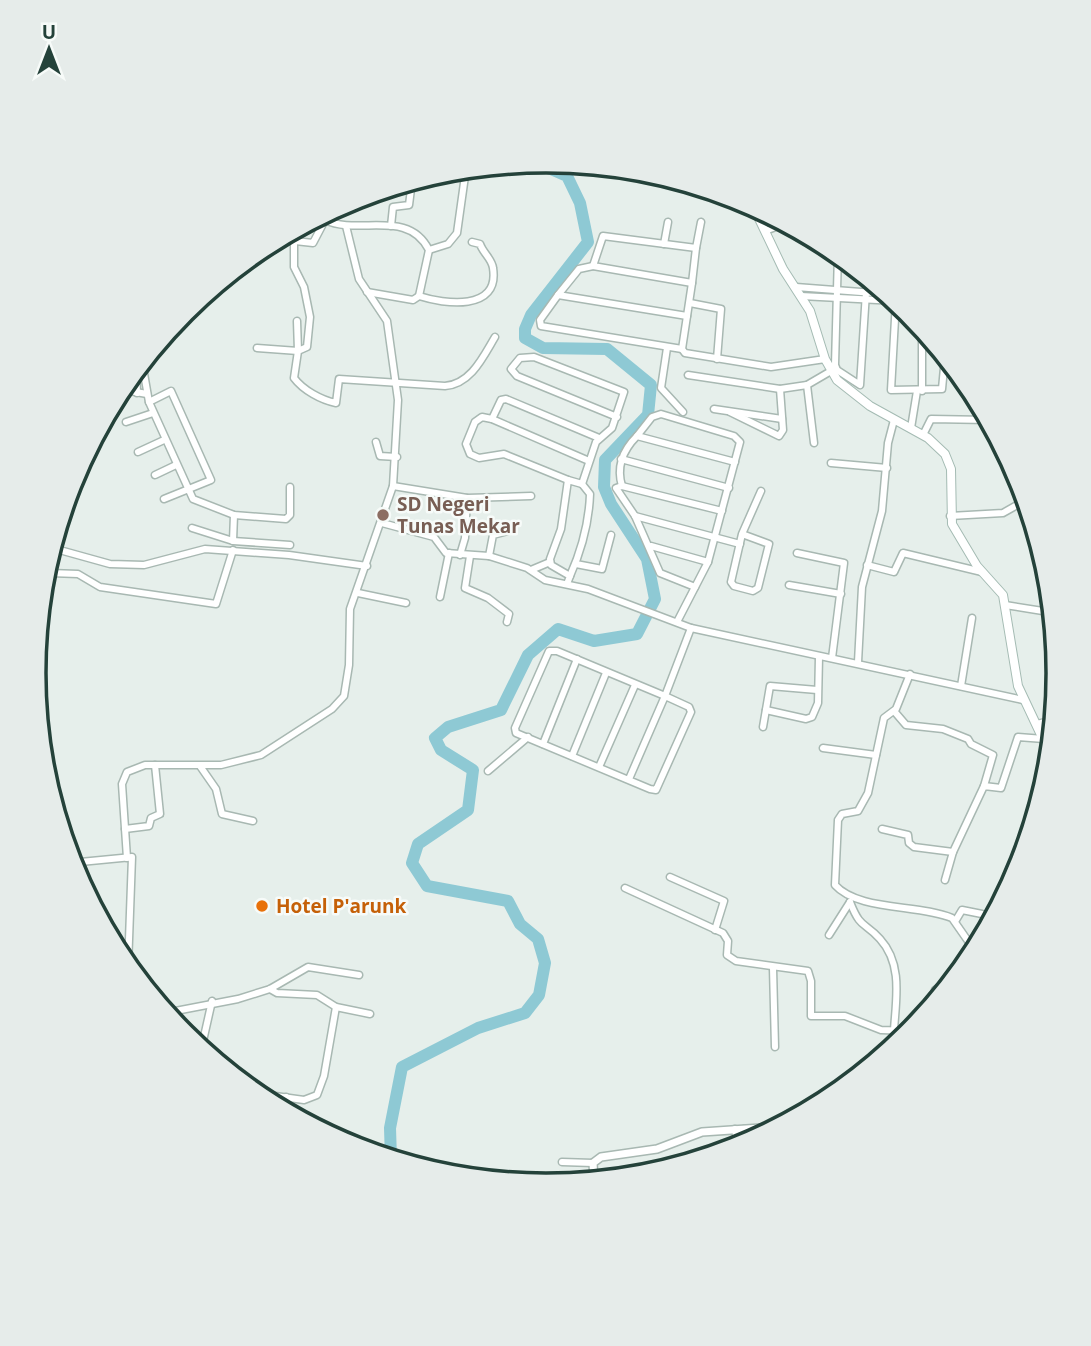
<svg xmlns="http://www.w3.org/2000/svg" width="1091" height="1346" font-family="'Open Sans',sans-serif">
<rect width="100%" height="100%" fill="#e6efeb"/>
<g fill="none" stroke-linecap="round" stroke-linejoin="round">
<path stroke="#8ec9d4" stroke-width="12" d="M391 1159 390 1128 402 1067 478 1028 525 1013 539 995 545 963 538 939 520 924 508 901 427 886 412 863 418 844 468 810 473 770 441 750 435 738 448 727 501 710 528 655 558 629 594 641 637 634 655 599 647 559 611 504 604 487 605 460 648 415 651 385 607 349 543 348 525 338V329L531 315 588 242 580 203 567 176 542 165 519 163"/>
<g stroke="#a8b8b2" stroke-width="9">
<g id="minor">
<path d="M701 222 696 248 603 236 593 266 692 283 682 349 685 353 771 367 825 359"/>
<path d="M391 226 393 207 409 205 412 181"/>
<path d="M765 231 786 223"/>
<path d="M277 239 313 243 325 220C359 236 408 208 429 250L419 296"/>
<path d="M294 240V267L304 287 310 317 307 347 298 351 294 378C303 390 321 400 336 403L339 379 445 386C471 384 483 357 495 337"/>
<path d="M664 244 668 222"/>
<path d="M429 250 448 244 457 233 465 176"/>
<path d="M838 253 835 365 837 370 860 385 867 277"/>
<path d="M593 266 579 269 558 295 687 316"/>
<path d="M692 283 696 248"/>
<path d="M796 287 887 294"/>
<path d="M367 292 413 300 419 296C444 304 500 312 493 268 492 259 483 253 480 244L472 242"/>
<path d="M558 295 540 320 541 326 682 349"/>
<path d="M801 296 896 301"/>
<path d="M896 301 891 390 942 389 945 357"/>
<path d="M690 303 721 309 717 359"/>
<path d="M257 348 298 351 297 321"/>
<path d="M667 348 661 388 683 412"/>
<path d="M142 362 149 402 193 499 234 515 286 519 290 515V487"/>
<path d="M136 368 137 393"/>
<path d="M688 375 780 389 807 385 831 371"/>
<path d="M807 385 814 443"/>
<path d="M119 389 147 394"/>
<path d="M922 391V328"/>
<path d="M149 402 171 391 211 480 164 499"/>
<path d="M714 409 782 419"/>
<path d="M730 412 779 436 783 430 780 389"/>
<path d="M492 419 501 400 506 399 599 438"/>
<path d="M126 422 153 413"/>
<path d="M911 428 917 391"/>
<path d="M923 435 931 419 988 420"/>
<path d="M637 436 652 417 661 414 734 436 740 442 708 562 677 622"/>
<path d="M376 442 380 456 397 457"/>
<path d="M138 452 164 440"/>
<path d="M621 459 729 488"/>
<path d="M831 463 887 468"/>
<path d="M155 475 176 465"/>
<path d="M568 480 504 454 479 458 470 454 466 444 475 422 482 417 492 419 589 461"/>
<path d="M393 486 467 498 531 496"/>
<path d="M622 486C616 466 623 450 637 436L735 462"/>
<path d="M622 486 616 488 635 516 660 573 695 587"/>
<path d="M622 486 722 511"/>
<path d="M635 516 740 544"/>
<path d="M950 516 1003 513 1026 500"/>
<path d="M382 523 434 537 446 553 489 556 527 568 545 580 588 589 691 628 1023 700"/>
<path d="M192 528 233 541 290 545"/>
<path d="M742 534 769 544 758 588 753 591 734 586 731 582 742 534 761 491"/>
<path d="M233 541 234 515"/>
<path d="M651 546 708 562"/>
<path d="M56 549 110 564 144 565 205 549 289 555 367 566"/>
<path d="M797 553 844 563 832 658"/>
<path d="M460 555 465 538 467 498"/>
<path d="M470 556 465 588 488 598 509 614 507 622"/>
<path d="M489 556 493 535 508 531"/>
<path d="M576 564 602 569 611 535"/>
<path d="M867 565 894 572 903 553 982 572"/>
<path d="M531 570 550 562"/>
<path d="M50 573 78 574 100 587 216 604 233 550"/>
<path d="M570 576C582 549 589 524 590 494L582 484"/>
<path d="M567 584 570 576 551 565 550 559 561 529 568 480 582 484 596 442 612 428 624 392 534 357 520 358 511 369 517 376 617 417"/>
<path d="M789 585 841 594"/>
<path d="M358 593 406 603"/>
<path d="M440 597 449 553"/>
<path d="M1005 605 1049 612 1051 607"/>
<path d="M858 662 862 587 882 511 888 443 894 420"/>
<path d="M910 674 896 709 884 718 868 793 858 811 842 814 838 820 835 885C858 911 919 904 952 918L975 951"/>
<path d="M961 686 972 618"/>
<path d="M766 710 806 719 812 717 818 703 819 657"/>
<path d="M894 711 906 725 943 729 968 739 971 744 993 755 984 786"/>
<path d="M1037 724 1053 720"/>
<path d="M763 727 770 686 817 690"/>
<path d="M1039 729 1052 727"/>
<path d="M543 744 577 659"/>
<path d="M823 748 876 755"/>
<path d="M572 756 606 673"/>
<path d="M200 766 216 789 222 814 253 821"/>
<path d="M599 767 635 685"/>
<path d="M488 771 528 737"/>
<path d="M629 779 665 696 689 707 691 712 656 790 650 789 516 733 515 728 549 651H557L665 696 691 628"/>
<path d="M125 829 149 826 151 818 160 814 155 765"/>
<path d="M882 829 908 835 909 843 914 847 953 852 984 786 1001 788 1018 737 1044 739"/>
<path d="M127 858 122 784 127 772 145 765H221L261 755 332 709 344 696 349 665 350 609 393 486 398 400 387 321 359 279 346 226"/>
<path d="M70 863 132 857 128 967"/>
<path d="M670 877 724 901 715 930"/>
<path d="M945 880 953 852"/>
<path d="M625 888 723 933 728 941 727 955 736 961 808 971 811 981V1016H845L881 1030 911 1031"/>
<path d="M850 902C861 930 864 921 880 939 903 964 896 999 894 1030"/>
<path d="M956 920 962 910 982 914"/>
<path d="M829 935 850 902"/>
<path d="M773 968 775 1047"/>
<path d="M270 989 277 993 317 995 336 1007 370 1014"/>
<path d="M935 1002V990L941 986H948"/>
<path d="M165 1013 238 999 270 989 308 967 359 975"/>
<path d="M898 1043 900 1031"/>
<path d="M201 1050 212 1001"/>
<path d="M853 1078H856"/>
<path d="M253 1093 304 1100 317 1095 324 1076 336 1007"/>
<path d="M284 1111 286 1097"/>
<path d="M735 1129 738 1147"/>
<path d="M744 1129 746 1144"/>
<path d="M562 1162 593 1163"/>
<path d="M535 1183 556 1184"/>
</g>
</g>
<g stroke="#a8b8b2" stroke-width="10">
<path id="tertiary" d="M594 1180 593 1163 601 1157 657 1149 702 1132 777 1127"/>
</g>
<g stroke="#a4bbb3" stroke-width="10">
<path id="secondary" d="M753 206 783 269 810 311 825 359 837 380 870 406 928 438 945 454 951 469 952 524 977 566 1003 595 1018 686 1050 754"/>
</g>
<g stroke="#c2cac8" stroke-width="12">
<path id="trunk" d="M34 668 59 520"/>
</g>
<use href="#minor" stroke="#fff" stroke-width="6"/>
<use href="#tertiary" stroke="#fff" stroke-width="7"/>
<use href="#secondary" stroke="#fff" stroke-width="8"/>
<use href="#trunk" stroke="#4c8a7c" stroke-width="10"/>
</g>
<circle fill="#8d6e63" stroke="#f7fbf9" stroke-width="2.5" cx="383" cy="515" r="7"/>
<circle fill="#e8710a" stroke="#f7fbf9" stroke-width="2.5" cx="262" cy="906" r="7"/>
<g text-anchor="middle" stroke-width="5" stroke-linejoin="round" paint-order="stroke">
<g font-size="19" font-weight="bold" fill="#785e54" stroke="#f7fbf9" text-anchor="start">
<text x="397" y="511">SD Negeri<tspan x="397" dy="22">Tunas Mekar</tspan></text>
</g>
<g font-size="19" font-weight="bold" fill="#c56008" stroke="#f7fbf9" text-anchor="start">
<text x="276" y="913">Hotel P'arunk</text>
</g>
</g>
<path d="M0 0H1091V1346H0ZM46 673a500 500 0 1 1 1000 0a500 500 0 1 1-1000 0Z" fill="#e6ecea" fill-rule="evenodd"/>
<path fill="none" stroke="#24423a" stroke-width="3.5" d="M46 673a500 500 0 1 1 1000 0a500 500 0 1 1-1000 0Z"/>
<g transform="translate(49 49)" stroke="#f7fbf9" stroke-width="5" paint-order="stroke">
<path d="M0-5L12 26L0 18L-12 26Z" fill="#24423a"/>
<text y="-10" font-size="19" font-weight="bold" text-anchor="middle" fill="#24423a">U</text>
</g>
</svg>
